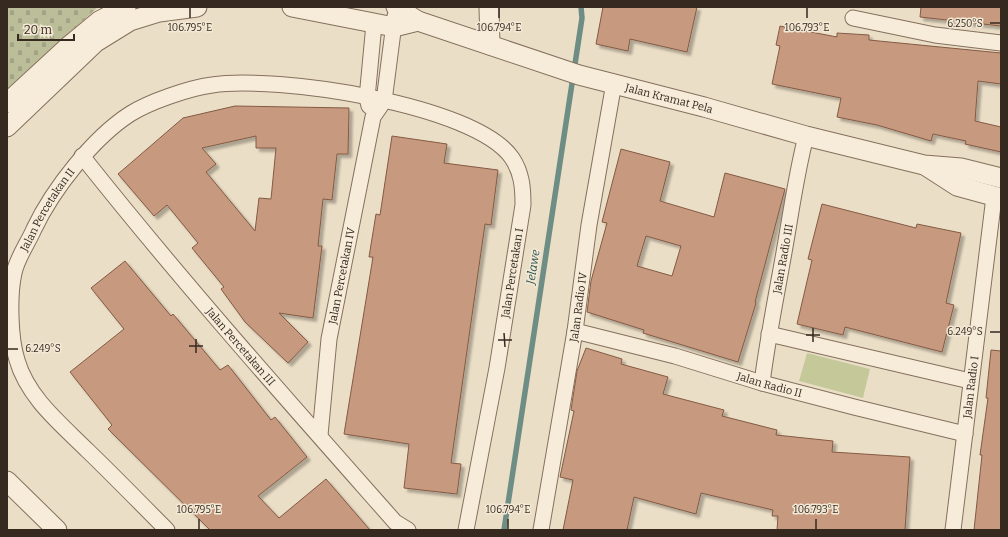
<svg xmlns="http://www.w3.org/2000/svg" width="1008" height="537" font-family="Bitter,serif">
<defs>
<pattern id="cemetery-stones" width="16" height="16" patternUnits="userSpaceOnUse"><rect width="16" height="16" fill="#bbbe99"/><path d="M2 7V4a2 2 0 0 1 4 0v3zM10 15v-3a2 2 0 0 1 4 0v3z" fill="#a1a384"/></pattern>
<filter id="shadow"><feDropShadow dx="3.5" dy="3.5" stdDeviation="1" flood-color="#0004"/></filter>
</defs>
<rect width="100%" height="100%" fill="#ebdec6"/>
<path fill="url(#cemetery-stones)" d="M7 7H98L7 89Z"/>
<path fill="#c5c99a" d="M807 353 870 369 863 398 799 381Z"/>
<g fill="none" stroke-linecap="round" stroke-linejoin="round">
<path stroke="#6e8d84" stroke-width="5.5" d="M504 530 582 18 581 7"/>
</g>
<g fill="#c7997e" stroke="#835a44" fill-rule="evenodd" filter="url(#shadow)">
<path d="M603 7H697L687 52 630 39 628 51 596 44Z"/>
<path d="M921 7H1001V26L920 17Z"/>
<path d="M780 26 837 37V33L869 35V40L1001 53V84L978 81 975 121 1001 127V152L965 144 966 141 933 134 931 141 877 125 837 117 841 98 772 84 780 46 776 45Z"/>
<path d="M235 106 349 108 348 154H337L332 200 323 199 318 246H322L313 318 279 313 308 342 288 363 245 322 221 289 224 287 192 248 198 243 167 205 154 216 118 174 183 118ZM256 136V148H276L271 199 259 198 255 231 206 172 216 164 202 148Z"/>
<path d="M392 136 447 144 444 163 498 170 491 225 485 224 451 463 461 464 457 494 404 488 409 444 344 434 373 257H369L376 214 380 215Z"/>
<path d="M621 149 670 162 660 201 714 217 725 173 785 189 755 302 756 303 738 362 643 333 644 330 587 312 591 281 607 223 602 222ZM646 236 681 246 672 276 637 266Z"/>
<path d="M822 204 916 228 917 224 961 233 946 303 954 305 942 352 845 327 843 335 797 324 812 260 808 259Z"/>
<path d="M125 261 171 316 173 314 220 370 228 365 271 420 275 417 307 457 258 496 279 518 326 479 370 530H210L108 429 112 425 70 372 124 329 91 288Z"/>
<path d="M586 348 622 359 621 364 668 377 663 394 724 410 722 416 777 430 776 435 833 441 832 452 910 457 905 530H777L778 516H772L773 510 701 493 696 514 634 497 627 530H563L573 480 560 477 574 411 571 410 577 371Z"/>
<path d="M991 350 1001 351V530H974L982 455H980L988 398H986Z"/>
</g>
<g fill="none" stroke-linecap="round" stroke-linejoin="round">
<g stroke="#85705d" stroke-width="17">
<g id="minor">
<path d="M853 18 935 35 1001 43"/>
<path d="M369 106 367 98 374 24"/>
<path id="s1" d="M82 156C182 282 289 402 395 522L408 530"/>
<path id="s2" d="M575 331 675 356 762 383 854 407 965 434"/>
<path d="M769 334 970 381"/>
<path id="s3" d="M762 383C768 335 778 288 786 241 792 206 797 171 806 136"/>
<path id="s4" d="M320 435 329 339 373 117 384 101 395 16"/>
<path id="s5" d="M167 530C141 504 115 477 88 451 61 424 28 398 17 360 10 338 9 296 14 273 17 258 28 243 34 229 53 189 93 138 130 114 149 102 189 88 212 85 274 75 475 104 512 158 522 173 523 188 523 205L497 368 466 530"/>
<path id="s6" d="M541 530 575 331 589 225 614 83"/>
<path id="s7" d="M953 530 994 197"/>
</g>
</g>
<g stroke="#85705d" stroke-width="21">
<g id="tertiary">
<path d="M292 7 394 27 418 21"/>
<path id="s8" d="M396 7 418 21 579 75 704 107 806 136 924 165 961 168 1001 178"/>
<path d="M489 7 490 45"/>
<path d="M7 103 70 45 99 21 126 7"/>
<path d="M7 127 96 42 130 21 159 12 197 7"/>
<path d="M926 166 957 186 1001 198"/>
<path d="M7 481 57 530"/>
</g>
</g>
<use href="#minor" stroke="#f6ecd9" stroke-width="15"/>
<use href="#tertiary" stroke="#f6ecd9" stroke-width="19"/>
</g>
<path fill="none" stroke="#362a20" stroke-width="1.5" d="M190 8V18M499 8V18M807 8V18M990 23H1000M813 328V342M990 332H1000M504 333 505 347M806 335H820M196 339V353M498 340H512M189 346H203M8 349H18M199 519V529M508 519V529M816 519V529"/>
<g text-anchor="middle" stroke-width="3" stroke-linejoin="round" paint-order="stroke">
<g font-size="11" fill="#362a20" stroke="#f3e9d5">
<text dy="4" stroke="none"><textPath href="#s8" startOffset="289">Jalan Kramat Pela</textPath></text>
<text dy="4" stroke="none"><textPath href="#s5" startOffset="388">Jalan Percetakan II</textPath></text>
<text dy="4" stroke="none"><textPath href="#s3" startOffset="126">Jalan Radio III</textPath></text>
<text transform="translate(512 273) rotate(-81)" y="4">Jalan Percetakan I</text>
<text dy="4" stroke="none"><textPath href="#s4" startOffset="161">Jalan Percetakan IV</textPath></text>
<text dy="4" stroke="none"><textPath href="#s6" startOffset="226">Jalan Radio IV</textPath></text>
<text dy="4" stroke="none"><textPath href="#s1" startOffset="248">Jalan Percetakan III</textPath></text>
<text dy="4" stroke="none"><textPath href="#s2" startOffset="202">Jalan Radio II</textPath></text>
<text dy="4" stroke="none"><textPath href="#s7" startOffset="144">Jalan Radio I</textPath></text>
</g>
<g font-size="12" font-style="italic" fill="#305551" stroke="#f3e9d5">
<text transform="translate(533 267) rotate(-81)" y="4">Jelawe</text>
</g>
</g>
<g font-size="10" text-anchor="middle" fill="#362a20" stroke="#f3e9d5" stroke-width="3" stroke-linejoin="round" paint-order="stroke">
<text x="965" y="27">6.250°S</text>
<text x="190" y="31">106.795°E</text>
<text x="499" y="31">106.794°E</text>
<text x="807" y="31">106.793°E</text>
<text x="965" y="335">6.249°S</text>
<text x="43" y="352">6.249°S</text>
<text x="199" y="513">106.795°E</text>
<text x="508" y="513">106.794°E</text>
<text x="816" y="513">106.793°E</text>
</g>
<rect width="1008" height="537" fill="none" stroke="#362a20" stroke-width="16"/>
<path d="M18 34v6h56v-6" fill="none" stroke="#362a20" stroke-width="2"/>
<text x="24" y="34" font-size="12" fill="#362a20" stroke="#f3e9d5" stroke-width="3" paint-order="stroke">20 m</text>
</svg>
